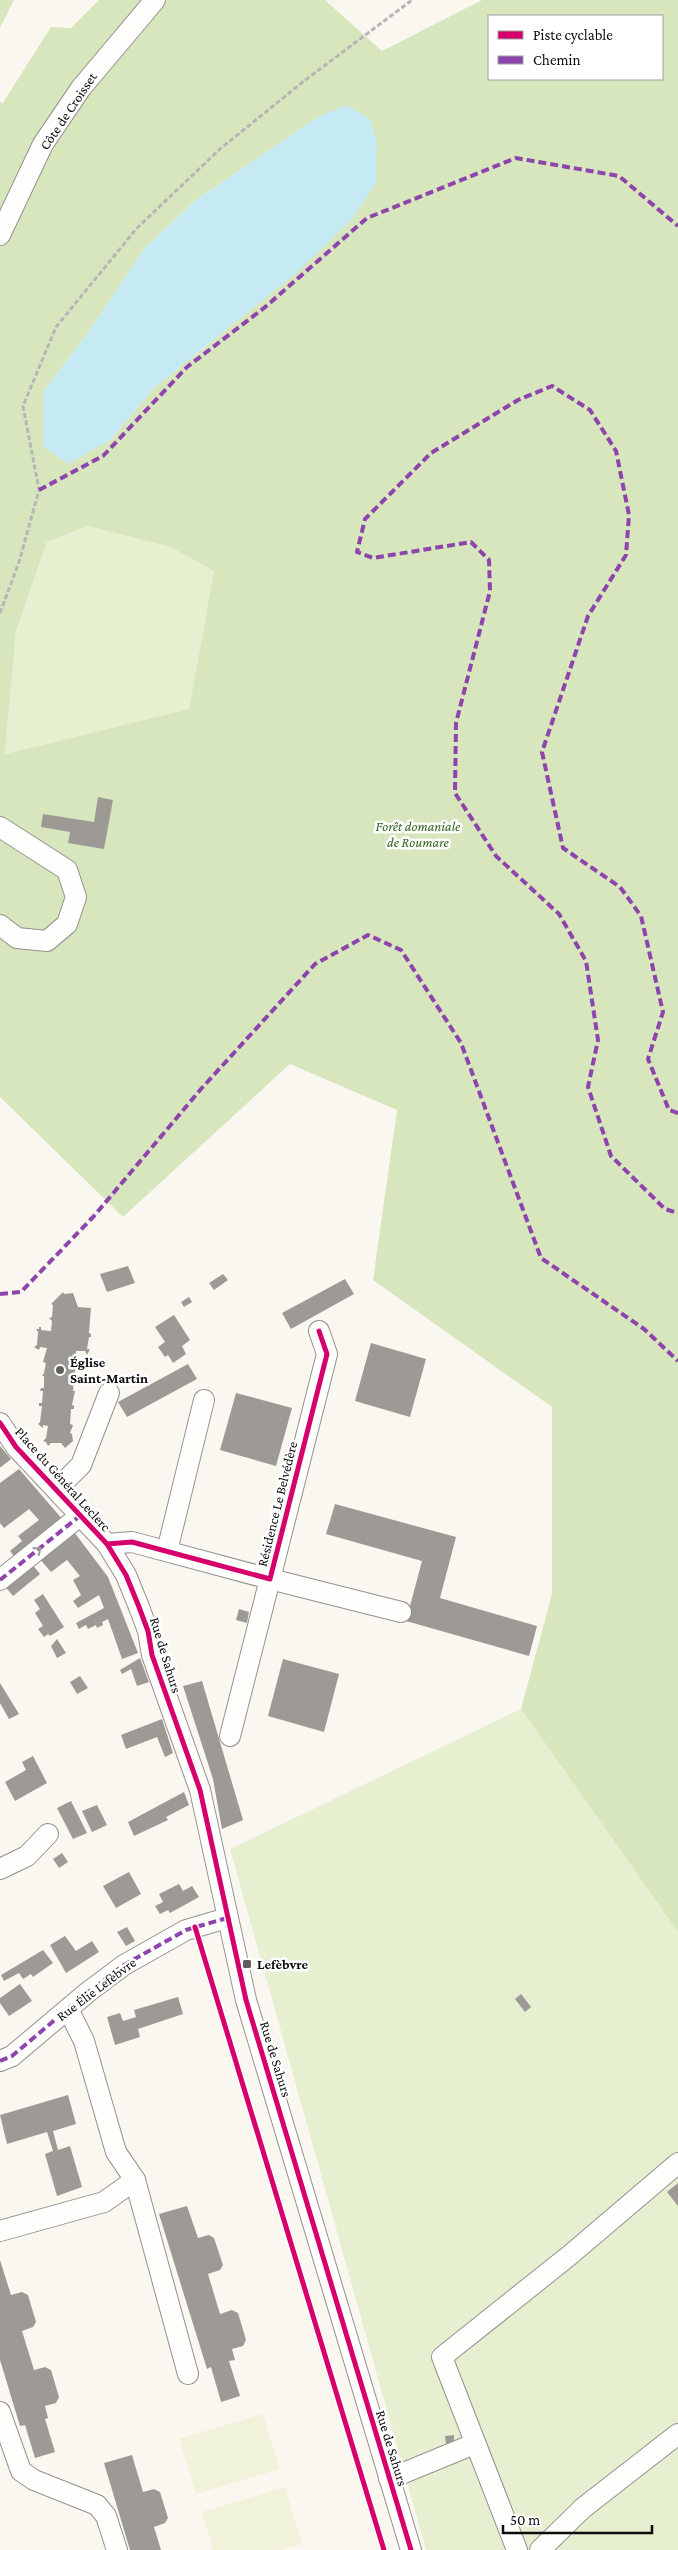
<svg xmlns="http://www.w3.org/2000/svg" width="678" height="2550" font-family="'Crimson Pro',serif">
<rect width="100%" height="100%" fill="#faf7f0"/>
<g fill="#e6efd0">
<path d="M88 526 170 547 214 571 189 709 5 754 16 631 47 542Z"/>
<path d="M521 1709 678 1932V2550H426L230 1849Z"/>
</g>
<g fill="#d8e6be" fill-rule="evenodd">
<path d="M0 0H14L0 28Z"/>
<path d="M99 0H325L382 51 482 0H678V1932L521 1709 552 1594V1407L373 1280 397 1110 290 1064 123 1217 0 1097V101L2 104 51 27 71 28ZM489 16H662V79H489ZM318 117 296 273 154 388 110 440 44 391 85 337 144 249 196 200ZM88 526 170 547 214 571 189 709 5 754 16 631 47 542Z"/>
</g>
<g fill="#f0f3d9">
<path d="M263 2414 280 2469 196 2494 179 2439Z"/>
<path d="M285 2487 302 2544 281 2550H213L202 2512Z"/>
</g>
<path fill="#c6eaf4" d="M346 105 370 119 377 143 376 183 352 219 296 273 154 388 110 440 68 464 43 446 44 391 85 337 144 249 196 200 318 117Z"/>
<g fill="#9d9a96">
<path d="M98 797 113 800 104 849 68 843 70 832 41 827 43 814 94 822Z"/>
<path d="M128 1266 135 1283 107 1292 100 1274Z"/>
<path d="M223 1274 228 1280 214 1290 209 1283Z"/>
<path d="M345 1279 354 1294 291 1329 282 1313Z"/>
<path d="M63 1292 64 1294 73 1293 78 1307 91 1308 89 1333 91 1334V1337H89L87 1349H90L87 1355 85 1351H76L75 1363H77L74 1376 76 1379H74L73 1391H75L72 1405 74 1406V1409H71L70 1424 73 1425 70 1433 72 1434 73 1441 65 1448 61 1443H51L48 1446 46 1442 43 1441 46 1438 48 1426 43 1425V1428L38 1424 40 1422 42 1406H39V1403H42L43 1391H40L41 1388H44V1376H42L44 1373 46 1363 43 1362 47 1348 40 1347 39 1350 34 1347 37 1345 38 1332 36 1329H39V1327H41V1330L51 1331 52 1321 49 1318 52 1317 53 1305 51 1304Z"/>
<path d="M189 1297 192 1302 184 1307 181 1302Z"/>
<path d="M174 1315 190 1340 182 1346 186 1354 173 1363 168 1355 165 1357 158 1347 165 1342 155 1327Z"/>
<path d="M371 1343 426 1359 410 1417 355 1401Z"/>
<path d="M188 1364 197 1379 127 1417 118 1402Z"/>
<path d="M236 1393 292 1408 276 1466 220 1450Z"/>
<path d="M0 1446 11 1459 1 1467H0Z"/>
<path d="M19 1469 63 1520 17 1560 10 1551 22 1541 18 1536 39 1520 29 1509 4 1528 0 1523V1483Z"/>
<path d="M335 1504 456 1537 440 1598 537 1626 529 1656 406 1621 422 1561 326 1534Z"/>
<path d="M74 1532 108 1577 138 1653 122 1659 108 1619 102 1622 103 1625 97 1628 96 1625 88 1629 86 1625 79 1629 76 1623 104 1608 99 1595 78 1608 73 1601 81 1595 73 1580 80 1576 67 1560 51 1572 39 1558Z"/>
<path d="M31 1563 40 1574 13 1596 4 1585Z"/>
<path d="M43 1594 64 1627 50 1636 48 1634 44 1637 38 1629 43 1626 35 1613 40 1609 34 1600Z"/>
<path d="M239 1609 249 1612 247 1623 236 1620Z"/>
<path d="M57 1639 66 1653 57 1658 51 1646Z"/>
<path d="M140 1658 149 1682 137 1686 131 1669 122 1674 120 1670Z"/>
<path d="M283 1659 339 1674 324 1732 268 1716Z"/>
<path d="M80 1676 88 1688 77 1694 70 1682Z"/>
<path d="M202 1681 243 1820 222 1829 213 1779 183 1686Z"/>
<path d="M0 1683 19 1714 9 1719 0 1703Z"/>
<path d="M162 1719 173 1753 165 1757 157 1737 126 1749 121 1735Z"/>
<path d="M33 1756 47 1783 15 1801 5 1782 26 1770 22 1762Z"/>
<path d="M184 1792 189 1805 166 1817 168 1820 134 1836 128 1822Z"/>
<path d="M71 1801 87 1833 73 1839 57 1808Z"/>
<path d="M97 1805 107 1825 92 1832 82 1811Z"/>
<path d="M62 1853 68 1862 59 1868 53 1859Z"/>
<path d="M129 1872 141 1894 116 1908 103 1886Z"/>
<path d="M179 1884 183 1891 192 1886 199 1897 170 1913 168 1910 160 1914 155 1906 163 1902 159 1894Z"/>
<path d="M127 1927 135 1941 126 1946 117 1932Z"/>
<path d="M65 1936 76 1951 92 1941 99 1952 66 1973 50 1945Z"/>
<path d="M43 1950 53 1963 33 1977 31 1974 23 1979 19 1973 4 1981 1 1975Z"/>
<path d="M20 1984 32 2001 9 2016 0 2003V1998Z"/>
<path d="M521 1994 531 2007 525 2012 515 1999Z"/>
<path d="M178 1997 183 2014 138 2029 140 2037 115 2045 107 2017 120 2013 123 2021 136 2017 134 2010Z"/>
<path d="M68 2095 76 2124 53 2131 58 2150 70 2146 82 2187 57 2196 45 2154 53 2151 47 2132 7 2144 0 2115Z"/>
<path d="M678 2183V2206L667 2192Z"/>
<path d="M187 2206 198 2238 209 2235 214 2238 223 2265 220 2270 208 2274 220 2314 232 2310 238 2313 246 2340 243 2346 232 2349 235 2360 229 2361 240 2396 221 2402 211 2367 207 2369 159 2214Z"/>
<path d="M0 2260 11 2295 22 2292 28 2295 36 2322 33 2327 22 2331 34 2370 45 2367 51 2370 59 2397 56 2403 45 2406 48 2418 45 2419 55 2452 35 2458 25 2425 20 2426 0 2360Z"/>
<path d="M454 2435V2443L446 2444 445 2436Z"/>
<path d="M132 2455 143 2492 154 2489 160 2492 168 2518 165 2523 154 2527 161 2550H130L104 2463Z"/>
</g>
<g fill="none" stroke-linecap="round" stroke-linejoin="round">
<g stroke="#93928f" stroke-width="22">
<g id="minor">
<path d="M0 235 43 144 81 88 155 0"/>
<path d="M0 827 67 870 76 897 67 924 47 941 17 938 0 925"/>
<path d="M0 1423 16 1447 107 1544 126 1575 139 1607 148 1631 152 1655 200 1790 246 2000 411 2550"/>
<path d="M57 1489 81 1465 109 1393"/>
<path d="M107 1544 132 1542 270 1579 327 1354 319 1331"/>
<path d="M167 1551 204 1400"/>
<path d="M0 1580 81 1515"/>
<path d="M230 1736 270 1579 401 1612"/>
<path d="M0 1869 27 1856 48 1834"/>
<path d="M0 2061 12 2056 88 1992 124 1965 186 1930 227 1918"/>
<path d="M135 2180 188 2374"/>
<path d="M0 2231 104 2202 135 2180 116 2152 84 2041 68 2009"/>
<path d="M0 2412 21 2471 34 2480 97 2505 106 2516 117 2550"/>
<path d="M389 2479 474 2444"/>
<path d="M517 2550 442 2357 570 2255 678 2163"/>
<path d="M540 2550 583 2508 678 2434"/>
</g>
</g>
<path stroke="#b7b6b5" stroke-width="3" stroke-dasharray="5 2.5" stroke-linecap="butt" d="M0 613 19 562 39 490 23 406 56 327 137 228 220 149 304 81 412 0"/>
<use href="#minor" stroke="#fefefd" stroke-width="20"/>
<g stroke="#8e44ad" stroke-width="4" stroke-dasharray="8 4" stroke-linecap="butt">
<path d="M39 490 103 456 187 367 264 308 367 218 516 158 619 176 678 226"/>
<path d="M678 1113 669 1110 648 1059 663 1012 641 916 620 887 563 848 542 752 588 616 626 555 629 515 616 451 590 410 552 386 518 400 431 453 365 519 357 552 373 558 471 542 489 560 490 591 456 723 455 793 496 856 559 914 586 961 598 1040 588 1087 611 1156 665 1209 678 1213"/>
<path d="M0 1294 21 1292 94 1216 201 1089 315 964 368 935 401 950 461 1043 541 1258 644 1329 678 1361"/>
<path d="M0 1580 81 1515"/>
<path d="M0 2061 12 2056 88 1992 124 1965 186 1930 227 1918"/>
</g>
<g stroke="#fff" stroke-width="8">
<g id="cycleway">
<path d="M0 1423 16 1447 107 1544 126 1575 139 1607 148 1631 152 1655 200 1790 246 2000 411 2550"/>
<path d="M107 1544 132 1542 270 1579 327 1354 319 1331"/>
<path d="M195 1927 384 2550"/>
</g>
</g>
<use href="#cycleway" stroke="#d6006c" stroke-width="5"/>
</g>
<defs><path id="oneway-chevron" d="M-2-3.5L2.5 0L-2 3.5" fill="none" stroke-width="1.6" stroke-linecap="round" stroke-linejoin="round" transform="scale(1.25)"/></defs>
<use stroke="#9d9d9d" href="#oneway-chevron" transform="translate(38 1550) rotate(-39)"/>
<g fill="#5f5e5c" stroke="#fff" stroke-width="2">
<circle cx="60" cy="1370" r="5"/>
<rect x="242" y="1959" width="10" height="10" rx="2.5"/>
</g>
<g text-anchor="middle" stroke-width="5" stroke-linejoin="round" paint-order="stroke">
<g font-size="14" fill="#0c0c0c" stroke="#fff">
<text transform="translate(68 111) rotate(-56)" y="5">Côte de Croisset</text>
<text transform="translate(63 1479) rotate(48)" y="5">Place du Général Leclerc</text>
<text transform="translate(277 1504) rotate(-76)" y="5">Résidence Le Belvédère</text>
<text transform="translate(166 1655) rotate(73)" y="5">Rue de Sahurs</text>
<text transform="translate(96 1989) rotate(-37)" y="5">Rue Élie Lefèbvre</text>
<text transform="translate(276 2059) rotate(73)" y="5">Rue de Sahurs</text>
<text transform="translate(392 2448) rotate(73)" y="5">Rue de Sahurs</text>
</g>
<g font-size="14" font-style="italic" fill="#33631d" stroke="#fff">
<text x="418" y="831">Forêt domaniale<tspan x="418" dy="16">de Roumare</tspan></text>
</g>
<g font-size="14" font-weight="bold" fill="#0c0c0c" stroke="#fff" text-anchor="start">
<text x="70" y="1367">Église<tspan x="70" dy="16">Saint-Martin</tspan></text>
<text x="257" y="1969">Lefèbvre</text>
</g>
</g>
<rect x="488" y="15" width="175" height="65" fill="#ffffff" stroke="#9e9e9e"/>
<rect x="498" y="31" width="25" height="8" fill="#d6006c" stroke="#9e9e9e"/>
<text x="533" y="40" font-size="15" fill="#0c0c0c">Piste cyclable</text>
<rect x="498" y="56" width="25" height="8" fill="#8e44ad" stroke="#9e9e9e"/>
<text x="533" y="65" font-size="15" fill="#0c0c0c">Chemin</text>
<path d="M503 2525v8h149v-8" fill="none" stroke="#0c0c0c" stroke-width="2.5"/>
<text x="510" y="2525" font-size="15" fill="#0c0c0c" stroke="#ffffff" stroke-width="4" paint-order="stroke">50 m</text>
</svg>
